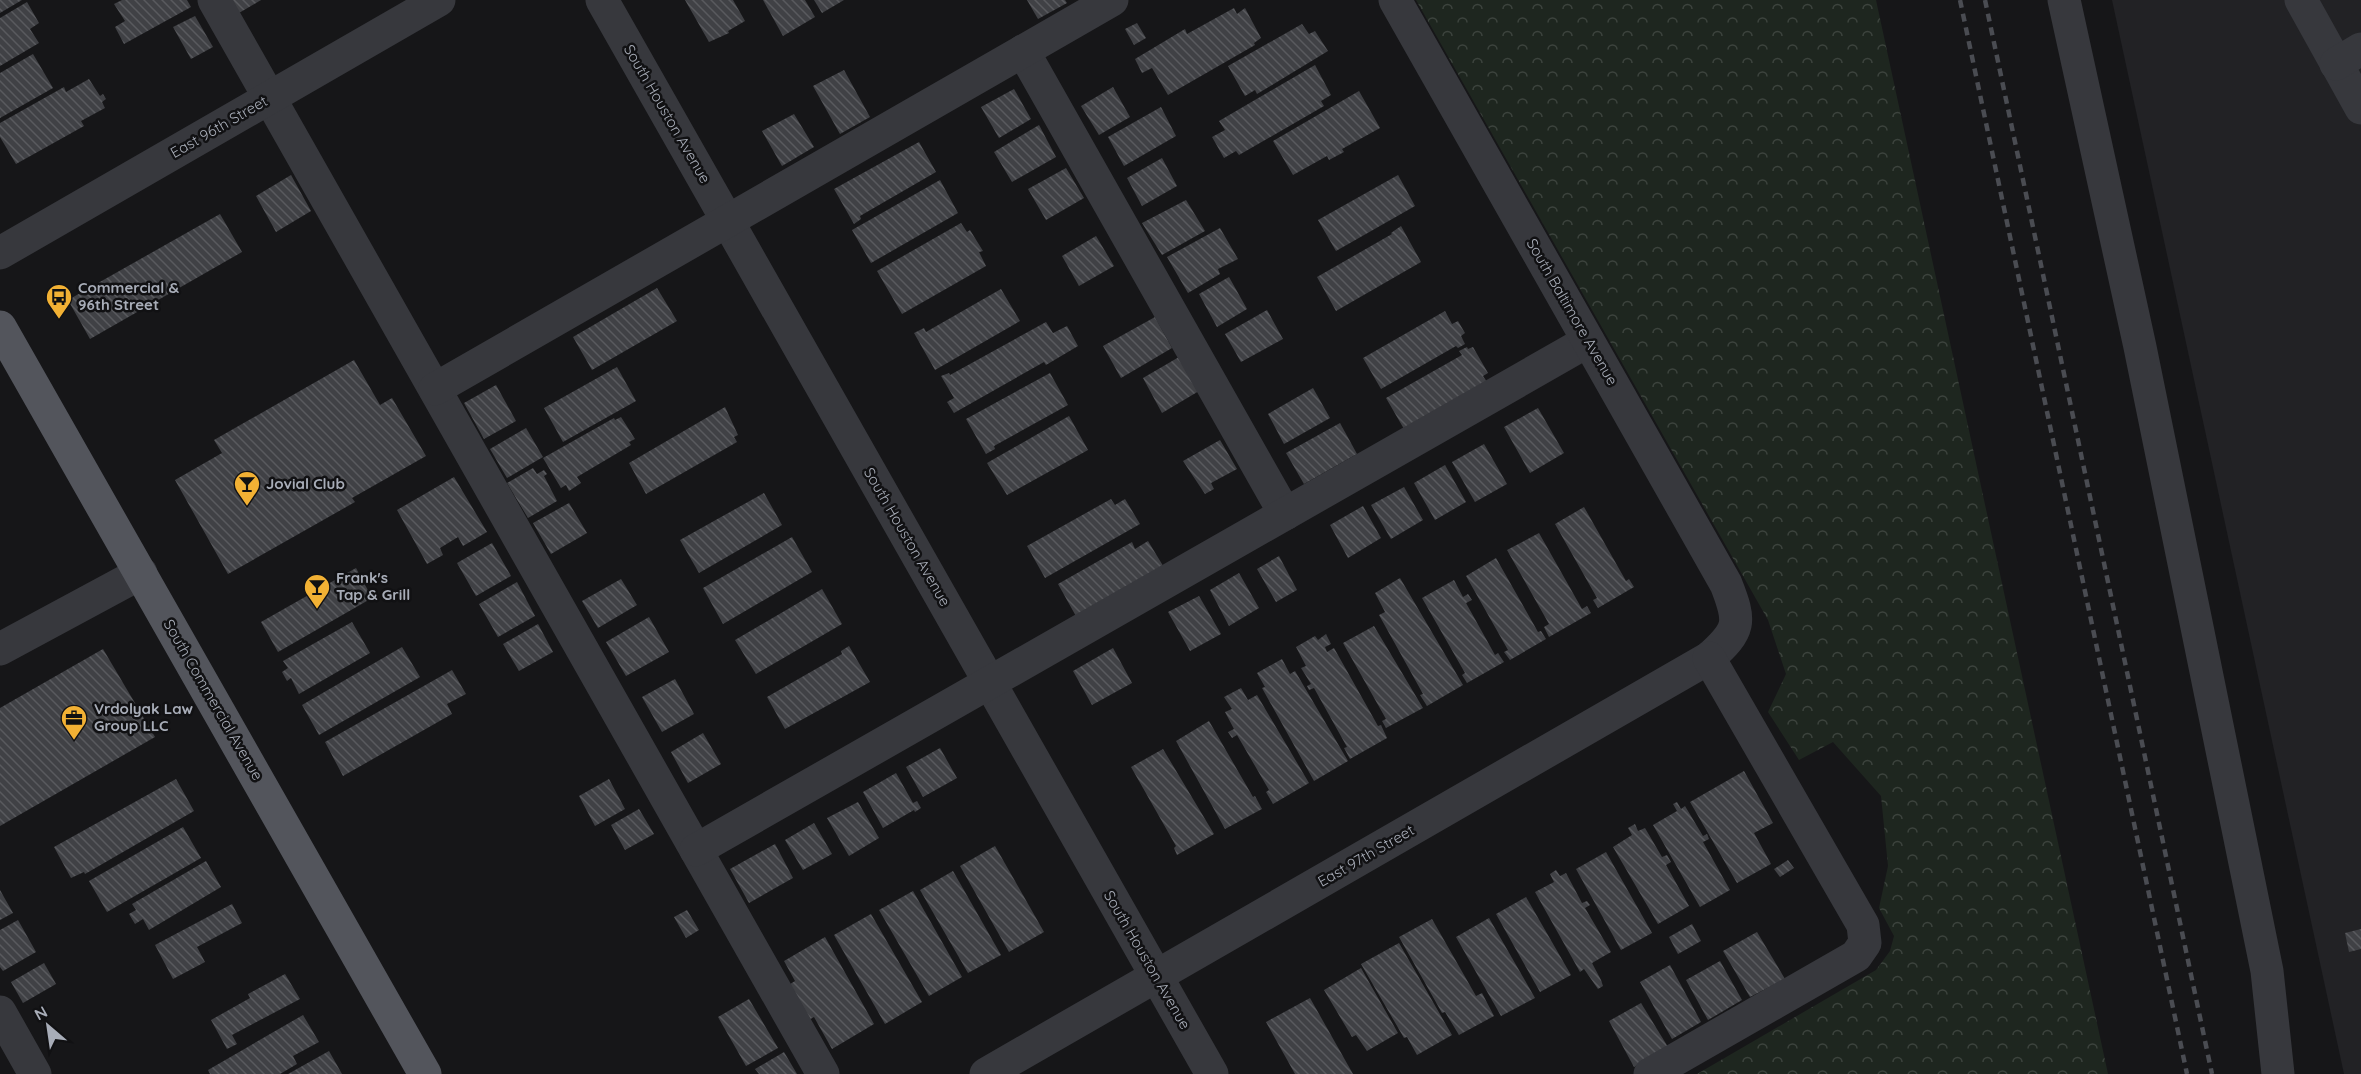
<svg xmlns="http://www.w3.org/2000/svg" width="2361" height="1074" font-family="Quicksand,sans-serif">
<defs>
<pattern id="forest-crowns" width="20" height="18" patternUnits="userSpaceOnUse" patternTransform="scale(1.5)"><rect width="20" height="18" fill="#1e261f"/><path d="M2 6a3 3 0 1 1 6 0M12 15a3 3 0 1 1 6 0" fill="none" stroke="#3c433d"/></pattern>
<pattern id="building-back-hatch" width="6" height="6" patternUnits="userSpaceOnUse" patternTransform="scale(1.5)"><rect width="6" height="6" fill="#404145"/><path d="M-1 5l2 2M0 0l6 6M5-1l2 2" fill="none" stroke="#595a5e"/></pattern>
</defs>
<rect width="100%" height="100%" fill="#161618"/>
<path fill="#222225" d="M2112 0H2361V1074H2344Z"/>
<path fill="url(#forest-crowns)" d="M1416 0H1876L2108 1074H1697L1876 970 1890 951 1894 936 1879 908 1888 866 1881 796 1833 742 1799 760 1768 712 1786 674 1768 620Z"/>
<g fill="url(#building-back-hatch)">
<path d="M0 0H22L0 13Z"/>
<path d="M122 0H187L191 7 124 44 115 27 125 21 114 4Z"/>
<path d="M232 0H261L239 13Z"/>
<path d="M685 0H733L745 21 728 31 729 33 709 42Z"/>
<path d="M763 0H805L815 17 783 36Z"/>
<path d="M814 0H844L822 13Z"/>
<path d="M1027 0H1065L1067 3 1038 19Z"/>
<path d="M27 2 39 23 30 29 39 43 0 66V18Z"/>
<path d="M1234 8 1237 14 1245 8 1261 38 1254 43 1255 45 1168 95 1152 68 1142 73 1135 59 1185 29 1187 34Z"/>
<path d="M195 16 213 47 191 59 173 27Z"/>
<path d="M1137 23 1146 38 1134 45 1125 29Z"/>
<path d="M1302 24 1309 34 1315 31 1328 51 1257 94 1255 90 1245 96 1228 66Z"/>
<path d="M33 54 53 88 0 118V73Z"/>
<path d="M1315 65 1331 95 1321 101 1324 106 1239 155 1236 151 1224 158 1212 137 1225 130 1219 121Z"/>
<path d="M844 70 870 117 840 134 813 86Z"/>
<path d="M89 79 100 96 103 94 106 99 102 102 105 108 81 121 84 126 16 164 0 137V123L64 87 66 92Z"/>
<path d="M1113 87 1130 117 1099 135 1081 106Z"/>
<path d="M1014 89 1031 119 999 138 981 107Z"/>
<path d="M1359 91 1380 128 1342 149 1344 152 1329 160 1327 156 1293 175 1273 141Z"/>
<path d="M1161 107 1176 136 1124 166 1108 137Z"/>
<path d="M794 114 814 147 782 166 762 131Z"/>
<path d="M1039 125 1056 157 1012 182 994 152Z"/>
<path d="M919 142 936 172 860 216 861 219 854 224 834 189Z"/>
<path d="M1162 158 1177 186 1142 206 1127 178Z"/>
<path d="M1066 168 1084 198 1046 220 1028 189Z"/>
<path d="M291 175 311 211 276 232 256 196Z"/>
<path d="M1398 175 1415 206 1336 251 1318 220Z"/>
<path d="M940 180 958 213 871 263 852 230Z"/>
<path d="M1186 200 1205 231 1162 255 1142 223Z"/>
<path d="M220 214 242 252 90 339 68 300Z"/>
<path d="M961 223 967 232 970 230 983 251 979 252 986 266 902 314 877 271Z"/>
<path d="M1401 226 1421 262 1336 311 1317 277 1392 234 1391 233Z"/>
<path d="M1220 228 1238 259 1218 269 1220 274 1188 293 1167 257Z"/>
<path d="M1096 236 1114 266 1079 286 1062 256Z"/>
<path d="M1229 277 1247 309 1217 327 1199 294Z"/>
<path d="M657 288 677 321 592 370 573 337Z"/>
<path d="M1001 289 1020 321 935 370 914 333 924 328 926 332Z"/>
<path d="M1267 310 1283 339 1241 362 1225 334Z"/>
<path d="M1445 311 1452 324 1458 321 1465 333 1461 336 1465 344 1458 348 1456 346 1381 389 1363 358Z"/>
<path d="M1155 317 1172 348 1121 378 1103 346Z"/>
<path d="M1046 322 1053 333 1067 326 1078 346 1046 365 1044 362 954 413 947 402 954 398 941 376 949 373 950 375Z"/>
<path d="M1467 347 1468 349 1473 347 1488 373 1483 376 1487 382 1404 429 1386 398 1462 355 1459 351Z"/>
<path d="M1179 357 1199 391 1162 413 1143 378Z"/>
<path d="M354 360 380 405 392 398 426 456 352 498 355 502 228 574 175 480 222 453 214 440Z"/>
<path d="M617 367 636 401 563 442 544 408Z"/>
<path d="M1050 373 1068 405 994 446 995 449 986 454 966 419Z"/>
<path d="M496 385 516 421 484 439 464 403Z"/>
<path d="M1313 388 1330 418 1284 444 1268 414Z"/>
<path d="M725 407 738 435 734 437 737 442 646 494 629 463Z"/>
<path d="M1538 408 1564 453 1530 473 1504 427Z"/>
<path d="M1069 416 1088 450 1007 495 987 463Z"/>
<path d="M621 417 635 439 629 442 631 445 577 477 581 483 569 491 566 485 561 488 543 458 614 418 615 420Z"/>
<path d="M1340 423 1357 454 1304 484 1286 453Z"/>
<path d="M526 428 543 457 507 478 490 449Z"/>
<path d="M1220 440 1237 469 1211 483 1214 489 1205 494 1183 461Z"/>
<path d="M1484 444 1507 484 1475 502 1452 462Z"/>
<path d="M1445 465 1466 502 1435 520 1414 483Z"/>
<path d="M533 468 537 474 544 470 547 474 544 476 557 501 528 518 507 483Z"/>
<path d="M454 477 487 532 463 546 458 537 440 548 443 555 427 564 397 510Z"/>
<path d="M1404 487 1423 520 1391 539 1371 505Z"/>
<path d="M764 493 782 525 699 573 680 540Z"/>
<path d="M1111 499 1115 505 1125 499 1140 524 1045 578 1027 546Z"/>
<path d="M569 503 587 533 551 554 533 523Z"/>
<path d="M1363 506 1381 538 1348 558 1330 525Z"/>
<path d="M1584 507 1626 581 1629 579 1634 587 1598 608 1593 600 1597 598 1555 524Z"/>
<path d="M1539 533 1582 609 1587 606 1591 613 1549 637 1544 627 1549 624 1507 550Z"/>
<path d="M792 537 812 572 723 624 703 588Z"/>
<path d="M1148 541 1165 569 1077 618 1058 584 1132 542 1135 549Z"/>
<path d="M492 543 511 576 476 596 457 563Z"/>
<path d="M1279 556 1297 590 1276 602 1257 569Z"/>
<path d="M1496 558 1538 632 1541 631 1546 639 1510 660 1504 652 1508 650 1466 576Z"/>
<path d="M356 568 372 598 278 652 261 622Z"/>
<path d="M1239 573 1259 608 1229 626 1210 590Z"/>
<path d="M1400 578 1463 685 1427 706 1420 695 1423 694 1379 615 1385 612 1375 593Z"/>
<path d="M621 579 637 605 598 628 582 601Z"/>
<path d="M1454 580 1463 597 1468 594 1472 600 1466 603 1495 655 1498 653 1504 662 1467 683 1462 675 1465 673 1422 598Z"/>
<path d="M517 582 535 616 498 637 479 604Z"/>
<path d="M822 589 842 624 756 674 735 640Z"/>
<path d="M1199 596 1221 634 1190 651 1168 612Z"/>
<path d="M649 617 669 652 626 676 606 642Z"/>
<path d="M352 622 370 653 299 694 291 678 287 681 282 672 288 668 283 661Z"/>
<path d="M538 624 553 652 519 671 503 644Z"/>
<path d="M1374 626 1423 708 1386 728 1382 721 1386 719 1343 643Z"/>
<path d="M1326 634 1331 644 1325 647 1327 652 1334 648 1378 726 1381 725 1387 738 1350 759 1344 748 1347 747 1314 688 1309 690 1307 686 1311 684 1301 668 1306 666 1296 647 1315 636 1318 640Z"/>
<path d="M849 646 870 682 785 729 767 697 842 654 841 651Z"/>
<path d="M402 647 420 677 319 735 302 705Z"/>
<path d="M1113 648 1132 683 1092 705 1073 671Z"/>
<path d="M103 649 155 737 0 826V708Z"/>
<path d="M1282 659 1290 674 1295 671 1348 761 1314 781 1262 688 1265 687 1257 673Z"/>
<path d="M452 670 466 694 447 704 452 714 343 776 325 742Z"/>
<path d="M675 679 694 714 662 732 642 697Z"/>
<path d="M1241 688 1248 700 1257 695 1309 783 1273 804 1266 792 1269 790 1237 735 1232 738 1228 732 1234 729 1225 712 1232 709 1224 697Z"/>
<path d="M1209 721 1253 797 1255 796 1262 809 1225 829 1176 741Z"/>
<path d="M703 733 721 764 688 783 671 752Z"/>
<path d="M940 748 957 778 923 797 906 767Z"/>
<path d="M1163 749 1214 834 1177 855 1174 848 1176 846 1131 767Z"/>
<path d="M1744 771 1773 823 1754 833 1771 864 1737 883 1690 802Z"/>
<path d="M896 773 913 803 917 801 921 808 915 812 914 810 883 828 863 792Z"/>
<path d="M176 779 194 811 85 874 84 872 71 878 54 847Z"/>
<path d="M609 779 625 809 595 826 579 796Z"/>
<path d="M858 802 879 838 849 856 827 818Z"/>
<path d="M1677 802 1681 809 1685 806 1703 836 1707 834 1709 839 1703 842 1730 890 1700 907 1653 825 1677 811 1673 804Z"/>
<path d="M639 809 654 834 625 850 611 825Z"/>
<path d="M814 823 832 854 803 870 785 840Z"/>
<path d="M1635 824 1638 831 1645 828 1662 857 1667 855 1671 862 1666 865 1689 906 1658 924 1613 847 1632 835 1628 828Z"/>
<path d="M183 827 201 858 107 912 89 881Z"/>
<path d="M775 844 793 878 749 903 730 869Z"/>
<path d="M995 846 1044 932 1009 952 960 866Z"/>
<path d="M1606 852 1652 933 1621 950 1576 869Z"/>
<path d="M1788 860 1794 868 1780 877 1774 869Z"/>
<path d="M206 861 221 887 149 930 143 919 135 924 129 914 136 910 132 904Z"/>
<path d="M1556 870 1560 876 1566 873 1582 903 1587 901 1590 905 1585 908 1611 952 1592 963 1601 980 1603 986 1598 989 1584 969 1580 972 1535 892 1554 882 1550 874Z"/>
<path d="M953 871 1001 955 968 973 920 890Z"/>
<path d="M0 890 13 913 0 920Z"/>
<path d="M913 891 962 977 929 996 879 910Z"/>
<path d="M1526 897 1571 975 1540 992 1496 914Z"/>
<path d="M232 904 242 923 197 947 205 962 173 979 155 945Z"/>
<path d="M687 910 699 930 686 938 674 917Z"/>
<path d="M871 914 922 1002 885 1024 834 935Z"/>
<path d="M1489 918 1535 998 1501 1016 1456 937Z"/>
<path d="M1432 919 1476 996 1482 993 1494 1016 1459 1035 1445 1012 1442 1013 1399 937Z"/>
<path d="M18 920 36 952 3 971 0 967V930Z"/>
<path d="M1692 924 1701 941 1678 954 1669 937Z"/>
<path d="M2361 929V949L2349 952 2345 933Z"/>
<path d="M1757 932 1785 979 1750 997 1723 951Z"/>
<path d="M825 937 874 1024 832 1049 814 1017 807 1021 787 986 795 981 784 961Z"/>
<path d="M1399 943 1452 1035 1417 1055 1407 1037 1404 1038 1361 964Z"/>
<path d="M1720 961 1742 1000 1708 1020 1686 980Z"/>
<path d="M44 963 56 984 23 1003 11 982Z"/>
<path d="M1670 965 1701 1022 1672 1039 1640 982Z"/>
<path d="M1361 968 1398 1033 1367 1051 1356 1035 1352 1037 1324 990Z"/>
<path d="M285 974 300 999 232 1035 237 1044 227 1049 211 1020 250 998 248 994Z"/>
<path d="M1310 998 1353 1074H1295L1266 1022Z"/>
<path d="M749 999 778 1048 746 1066 718 1017Z"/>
<path d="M1641 1003 1668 1047 1634 1067 1609 1021Z"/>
<path d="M303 1015 319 1042 293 1056 297 1064 280 1074H210L208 1070Z"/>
<path d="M329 1051 342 1074H288Z"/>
<path d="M784 1052 797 1074H759L755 1069Z"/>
</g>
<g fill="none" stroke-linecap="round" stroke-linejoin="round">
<g stroke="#37383d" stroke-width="33">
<path d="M214 0 823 1074"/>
<path d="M602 0 1212 1074"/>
<path d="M2064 0 2140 347 2267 971 2278 1074"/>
<path d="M2301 0 2361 108"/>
<path d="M1023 51 1285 514"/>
<path d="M2336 64 2361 49"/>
<path d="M0 253 439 0"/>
<path d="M435 389 1112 0"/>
<path d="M0 649 141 573"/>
<path d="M696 850 1588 341"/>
<path d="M0 1012 35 1074"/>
<path d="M986 1074 1709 658C1741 630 1741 622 1726 584L1395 0"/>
<path d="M1650 1074 1856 956 1865 943 1863 925 1709 658"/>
</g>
<path stroke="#53555c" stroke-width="33" d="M0 327 425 1074"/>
<g stroke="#4a4c52" stroke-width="4.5" stroke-dasharray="8 6" stroke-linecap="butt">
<path d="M1960 0 2187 1074"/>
<path d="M1985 0 2212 1074"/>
</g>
</g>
<defs>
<g id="bus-pin" transform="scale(1.35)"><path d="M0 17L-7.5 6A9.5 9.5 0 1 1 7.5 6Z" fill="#f2b134" stroke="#111113"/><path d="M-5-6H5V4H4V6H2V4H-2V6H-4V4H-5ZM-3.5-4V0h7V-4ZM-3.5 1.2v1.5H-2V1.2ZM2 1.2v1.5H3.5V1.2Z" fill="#111"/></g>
<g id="bar-pin" transform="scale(1.35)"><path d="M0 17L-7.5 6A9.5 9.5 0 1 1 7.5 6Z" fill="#f2b134" stroke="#111113"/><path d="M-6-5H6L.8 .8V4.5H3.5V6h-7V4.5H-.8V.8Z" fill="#111"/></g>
<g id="office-pin" transform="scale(1.35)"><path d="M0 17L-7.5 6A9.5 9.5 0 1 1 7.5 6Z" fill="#f2b134" stroke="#111113"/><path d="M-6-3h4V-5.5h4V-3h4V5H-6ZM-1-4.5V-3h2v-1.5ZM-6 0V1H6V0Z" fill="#111"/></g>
</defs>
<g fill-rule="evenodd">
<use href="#bus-pin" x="59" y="297"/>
<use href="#bar-pin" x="247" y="484"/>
<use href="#bar-pin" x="317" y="587"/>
<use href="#office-pin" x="74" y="718"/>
</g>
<g text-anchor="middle" stroke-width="5" stroke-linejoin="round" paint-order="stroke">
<g font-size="15" fill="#a8adb8" stroke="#111113">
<text transform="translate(667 114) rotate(60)" y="5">South Houston Avenue</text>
<text transform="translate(219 127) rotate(-30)" y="5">East 96th Street</text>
<text transform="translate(1572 312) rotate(60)" y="5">South Baltimore Avenue</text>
<text transform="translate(907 537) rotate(60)" y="5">South Houston Avenue</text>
<text transform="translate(213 700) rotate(60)" y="5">South Commercial Avenue</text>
<text transform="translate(1366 856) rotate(-30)" y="5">East 97th Street</text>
<text transform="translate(1147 960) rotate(60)" y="5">South Houston Avenue</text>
</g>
<g font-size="15" font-weight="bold" fill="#a8adb8" stroke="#111113" text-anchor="start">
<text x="78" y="293">Commercial &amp;<tspan x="78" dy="17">96th Street</tspan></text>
<text x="266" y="489">Jovial Club</text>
<text x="336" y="583">Frank's<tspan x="336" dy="17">Tap &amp; Grill</tspan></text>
<text x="94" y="714">Vrdolyak Law<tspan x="94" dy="17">Group LLC</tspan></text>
</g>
</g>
<g transform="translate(48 1026) rotate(331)" stroke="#111113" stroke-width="4.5" paint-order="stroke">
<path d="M0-4.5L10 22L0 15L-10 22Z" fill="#a8adb8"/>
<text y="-9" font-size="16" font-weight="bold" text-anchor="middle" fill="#a8adb8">N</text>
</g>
</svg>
